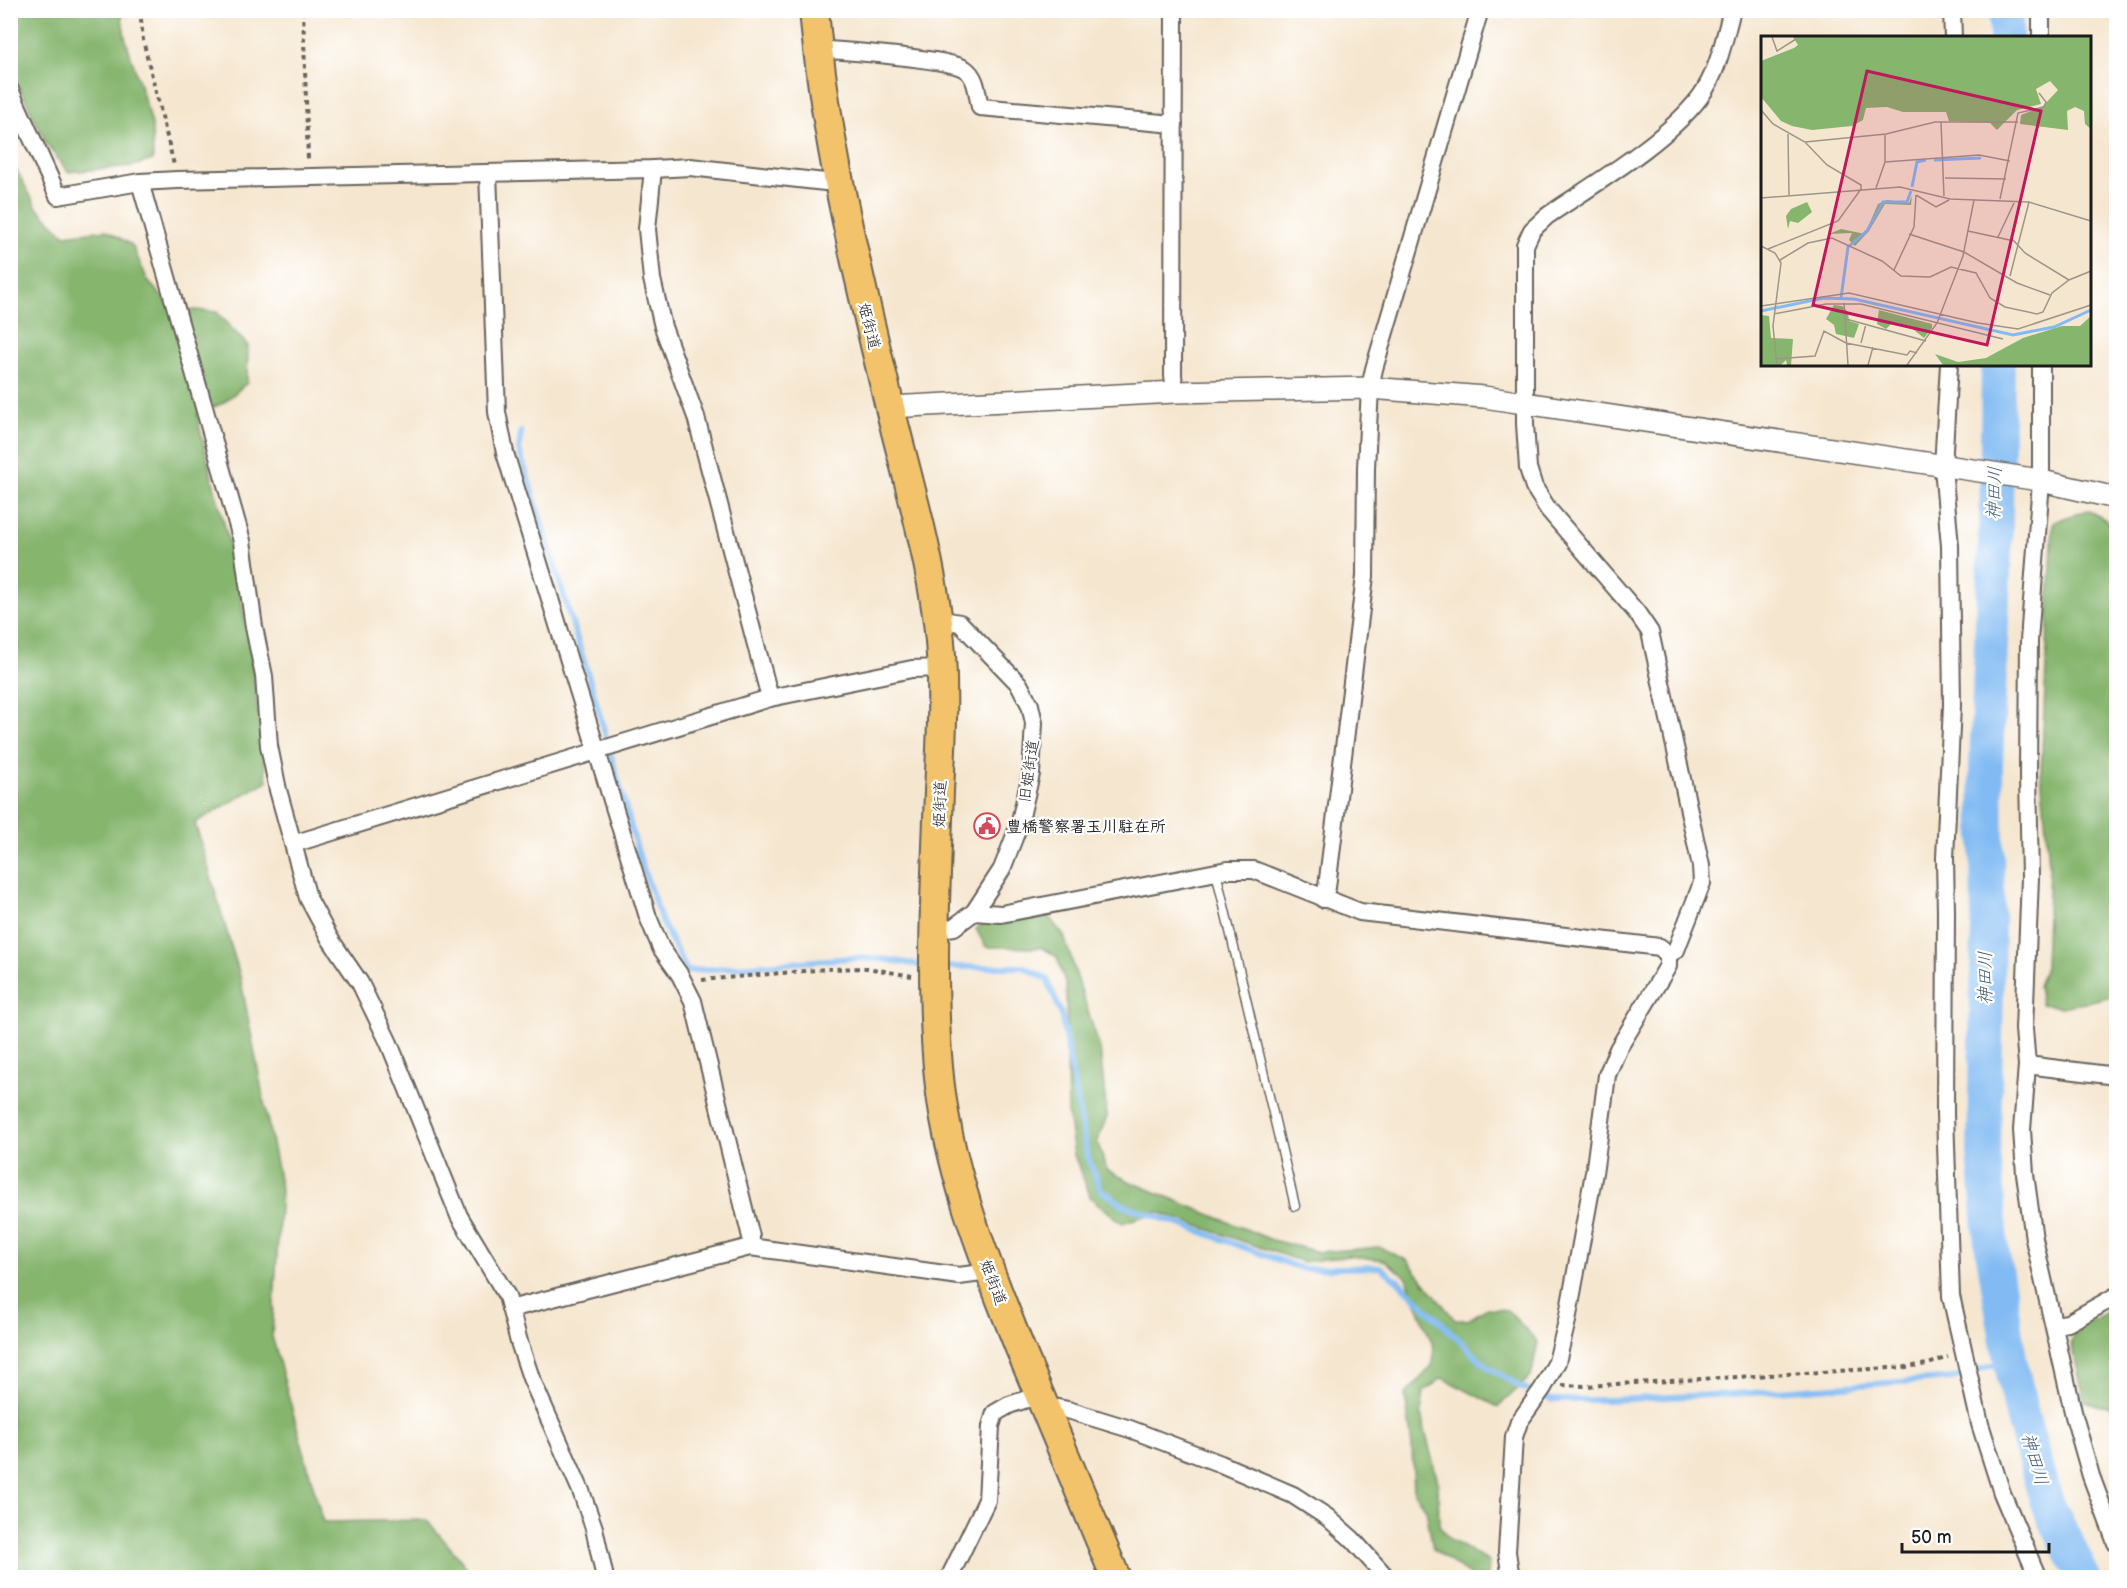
<svg xmlns="http://www.w3.org/2000/svg" width="2127" height="1588" font-family="'Balsamiq Sans','Klee One',sans-serif">
<rect width="100%" height="100%" fill="#fff"/>
<filter id="ink" filterUnits="userSpaceOnUse"><feTurbulence type="fractalNoise" baseFrequency=".0167" numOctaves="2"/><feDisplacementMap in="SourceGraphic" scale="12" xChannelSelector="R" yChannelSelector="G"/><feConvolveMatrix kernelMatrix="1 2 1 2 8 2 1 2 1" color-interpolation-filters="sRGB"/></filter>
<filter id="wash" filterUnits="userSpaceOnUse"><feTurbulence type="fractalNoise" baseFrequency=".008" numOctaves="4" result="noise"/><feDisplacementMap in="SourceGraphic" scale="24" xChannelSelector="R" yChannelSelector="G"/><feGaussianBlur stdDeviation="1.35" result="paint"/><feColorMatrix in="noise" values="0 0 0 0 0 0 0 0 0 0 0 0 0 0 0 0 0 1.4 0 .05"/><feComposite in="paint" operator="in"/></filter>
<g filter="url(#wash)">
<rect width="100%" height="100%" fill="#f5e6cf"/>
<g fill="#86b56e" stroke="#516845" stroke-width="1.5">
<path d="M11 10 121 11 125 37 152 124 153 160 133 166 68 172 47 145 11 70Z"/>
<path d="M10 158 37 208 65 235 106 230 132 245 148 281 172 308 217 312 248 346 247 383 223 403 197 414C208 471 227 526 238 583 251 649 259 715 267 781L195 823 240 976 281 1190 272 1336 323 1522 427 1520 475 1577H11Z"/>
<path d="M2087 510 2116 525V997L2113 996 2062 1007 2041 1004 2038 986 2045 967 2049 864 2041 772 2053 522Z"/>
<path d="M1048 916 1064 936 1100 1049 1107 1117 1097 1141 1107 1170 1131 1182 1272 1240 1319 1252 1379 1247 1407 1260 1455 1320H1468L1487 1308 1507 1310 1538 1342 1531 1376 1498 1407 1443 1378 1424 1391 1421 1415 1438 1482 1439 1526 1450 1539 1489 1562 1488 1577H1472L1433 1549 1426 1509 1414 1493 1412 1446 1405 1395 1431 1367 1434 1348 1406 1277 1384 1260 1348 1256 1303 1262 1158 1212 1122 1223 1091 1198 1074 1155 1068 1114 1066 986 1057 957 1043 948 986 947 976 929 987 921Z"/>
<path d="M2116 1266V1407L2100 1406 2085 1401 2071 1342 2075 1330 2109 1311V1282Z"/>
</g>
<g fill="none" stroke-linecap="round" stroke-linejoin="round">
<g stroke="#82bbf3" stroke-width="6">
<path d="M521 432 519 450 593 691 640 859 662 922 687 971 851 958 882 959 926 966"/>
<path d="M942 967H1024L1047 979 1061 1013 1087 1155 1101 1190 1125 1206 1191 1228 1303 1269 1380 1267 1397 1280 1485 1365 1522 1388 1553 1400H1609L1751 1393 1954 1378 2010 1359"/>
</g>
<g stroke="#82bbf3" stroke-width="34">
<path d="M2006 10V38"/>
<path d="M1998 364 1996 523 1986 766 1988 922 1984 1153 1991 1243 2010 1359 2022 1415 2047 1503 2084 1578"/>
</g>
</g>
</g>
<g filter="url(#ink)">
<g fill="none" stroke-linecap="round" stroke-linejoin="round">
<g stroke="#68635b" stroke-width="11">
<path id="service" d="M1216 872 1295 1206"/>
</g>
<g stroke="#68635b" stroke-width="20">
<g id="minor">
<path d="M1174 10 1173 375 1175 392"/>
<path d="M1952 10 1953 38"/>
<path d="M2041 38V10"/>
<path d="M818 50C839 50 951 59 965 69 977 77 977 94 980 107L1174 124"/>
<path d="M10 90 58 196 140 182 177 180 653 169 690 167 825 182 839 181"/>
<path d="M653 169 647 229 652 279 663 327 696 417 770 698"/>
<path d="M488 173 497 412 505 453 648 917 661 948 680 975 693 1001 751 1237 750 1247"/>
<path d="M140 182 242 541 254 627 264 676 269 746 278 790 308 898 330 939 360 983 389 1043 459 1216 507 1296 519 1342 531 1378 581 1491 594 1528 605 1578"/>
<path d="M1949 364 1943 467 1950 546 1952 705 1945 858 1946 912 1945 1114 1951 1296 1980 1424 2002 1493 2038 1578"/>
<path d="M2041 364V481L2029 641 2028 775 2030 878 2024 1029 2027 1065 2022 1130 2025 1174 2034 1239 2074 1416 2091 1476 2116 1543"/>
<path d="M293 844 770 698 912 669 942 668"/>
<path d="M1323 899 1327 887 1365 576 1366 468 1370 388 1374 369 1480 10"/>
<path d="M974 912 1001 914 1227 870H1254L1360 912 1660 947 1668 955"/>
<path d="M934 930 954 927 974 912 1002 869 1019 825 1031 774 1034 723 1030 705 1019 684 960 623 937 619"/>
<path d="M2027 1065 2116 1076"/>
<path d="M510 1309 750 1247 959 1276 989 1272"/>
<path d="M2054 1325 2068 1323 2116 1296"/>
<path d="M949 1578 987 1500 991 1426 995 1413 1009 1405 1030 1398 1043 1405 1068 1410 1130 1429 1221 1464 1293 1495 1327 1517 1352 1539 1387 1578"/>
<path d="M1511 1578 1507 1552 1514 1437 1519 1422 1543 1388 1557 1362 1567 1321 1595 1167 1607 1075 1618 1049 1668 966V955L1676 950 1702 883 1701 866 1650 632 1637 613 1548 509 1534 487 1528 468 1525 424V245L1532 230 1547 216C1594 184 1666 142 1700 97 1718 73 1724 39 1732 10"/>
</g>
</g>
<g stroke="#68635b" stroke-width="24">
<path id="tertiary" d="M890 407 1175 392 1370 388 1484 397 2033 479 2116 498"/>
</g>
<g stroke="#68635b" stroke-width="32">
<path id="trunk" d="M814 10C826 148 860 282 892 416 909 484 929 552 938 622 945 678 942 735 939 791 936 883 930 975 938 1067 946 1164 983 1256 1019 1346 1051 1423 1083 1500 1116 1578"/>
</g>
<g stroke="#68635b" stroke-width="4" stroke-dasharray="4.5 4.5" stroke-linecap="butt">
<path d="M140 10 143 40 174 165"/>
<path d="M303 10 308 160"/>
<path d="M702 980 827 969 867 968 912 976"/>
<path d="M1562 1385 1584 1386 1906 1367 1928 1364 1948 1357"/>
</g>
<use href="#service" stroke="#fff" stroke-width="8"/>
<use href="#minor" stroke="#fff" stroke-width="16"/>
<use href="#tertiary" stroke="#fff" stroke-width="21"/>
<use href="#trunk" stroke="#f2c36a" stroke-width="28"/>
</g>
</g>
<defs>
<g id="civic-ring" transform="scale(1.35)"><circle r="9.5" fill="#fff" stroke="#d1495b" stroke-width="1.5"/><path d="M-.6-6.5H3V-4.5H.6V-3L4-1V1h2V6H-6V1h2V-1L-.6-3ZM-1.2 2.5V6h2.4V2.5Z" fill="#d1495b"/></g>
</defs>
<g fill-rule="evenodd">
<use href="#civic-ring" x="987" y="826"/>
</g>
<g text-anchor="middle" stroke-width="4.5" stroke-linejoin="round" paint-order="stroke">
<g font-size="16" fill="#1c1c1c" stroke="#fff">
<text transform="translate(870 326) rotate(76)" y="6">姫街道</text>
<text transform="translate(1028 771) rotate(-82)" y="6">旧姫街道</text>
<text transform="translate(939 804) rotate(-88)" y="6">姫街道</text>
<text transform="translate(994 1282) rotate(69)" y="6">姫街道</text>
</g>
<g font-size="16" font-weight="bold" fill="#1c1c1c" stroke="#fff" text-anchor="start">
<text x="1006" y="832">豊橋警察署玉川駐在所</text>
</g>
<g font-size="18" font-style="italic" fill="#455c72" stroke="#fff">
<text transform="translate(1994 493) rotate(-88)" y="6">神田川</text>
<text transform="translate(1985 978) rotate(-90)" y="6">神田川</text>
<text transform="translate(2035 1459) rotate(74)" y="6">神田川</text>
</g>
</g>
<g transform="translate(1761 36)">
<rect width="330" height="330" fill="#f5e6cf"/>
<path d="M32 1H330V93L324 88 323 75 314 71 306 75 307 94 259 88 260 79 282 70 297 54 289 45 275 53 280 68 256 74 236 94 229 87 188 85 185 76H142L126 71 105 72 102 84 91 90 51 94 31 90 20 85 0 61V25L33 12 37 9ZM151 160 150 169 124 168 108 195 94 210 88 204 91 197 68 198 80 193 104 198 117 168 126 164 148 167ZM46 166 51 176 37 187 29 185 27 193 25 180 30 173ZM73 269 81 270 87 276 88 285 98 288 93 302 75 298 73 289 65 283ZM118 274 171 288V292L163 302 148 290 132 286 125 293 116 288ZM0 279 8 280 10 302 32 303 30 329H26L25 324 20 329H0ZM330 280V329H182L174 318 197 326 225 322 262 302 301 290H319Z" fill="#86b56e"/>
<path fill="none" stroke="#82bbf3" stroke-width="3" d="M173 124 220 122M151 151 156 126 165 124M80 262 87 211 106 195 122 166H146L150 155M0 275 63 262 93 263 252 299 293 291 330 274"/>
<path fill="none" stroke="#9e9587" stroke-width="1.5" d="M11 1 16 15 35 3M0 74 12 88 44 106 66 129 100 149V153L77 185 7 213M180 86 183 160M27 98 28 159M44 106 125 98 174 86H257M124 126 218 119 249 125M184 142 245 143M115 152 124 126V98M155 159 175 171 188 164M0 162 139 151 189 163 268 166 330 185M239 163 257 77 283 71 285 66 278 57M207 195 253 205 264 217 308 244M148 198 203 216 256 247 289 259M237 201 253 167M0 210 14 217 20 227 12 290 16 329M19 224 47 207 71 202 121 225 140 240 169 241 190 231 215 237 229 262 244 271 276 278 282 276 291 257 308 244 330 235M133 234 153 191 155 159M249 240 268 166M83 267 87 329M0 270 88 257 217 287 257 293 330 269M13 278 65 268H100L242 303M85 283 165 305M100 307 105 288M15 323 54 320 63 295 85 307 146 319 149 315 156 317M107 329 112 311M146 329 176 287 202 220 213 164"/>
<path fill="#c2185b" fill-opacity="0.15" stroke="#c2185b" stroke-width="3" d="M106 35 280 75 226 309 52 269Z"/>
<rect width="330" height="330" fill="none" stroke="#1c1c1c" stroke-width="3"/>
</g>
<rect width="2127" height="1588" fill="none" stroke="#fff" stroke-width="36"/>
<path d="M1902 1543v9h147v-9" fill="none" stroke="#1c1c1c" stroke-width="3"/>
<text x="1911" y="1543" font-size="18" fill="#1c1c1c" stroke="#ffffff" stroke-width="4.5" paint-order="stroke">50 m</text>
</svg>
